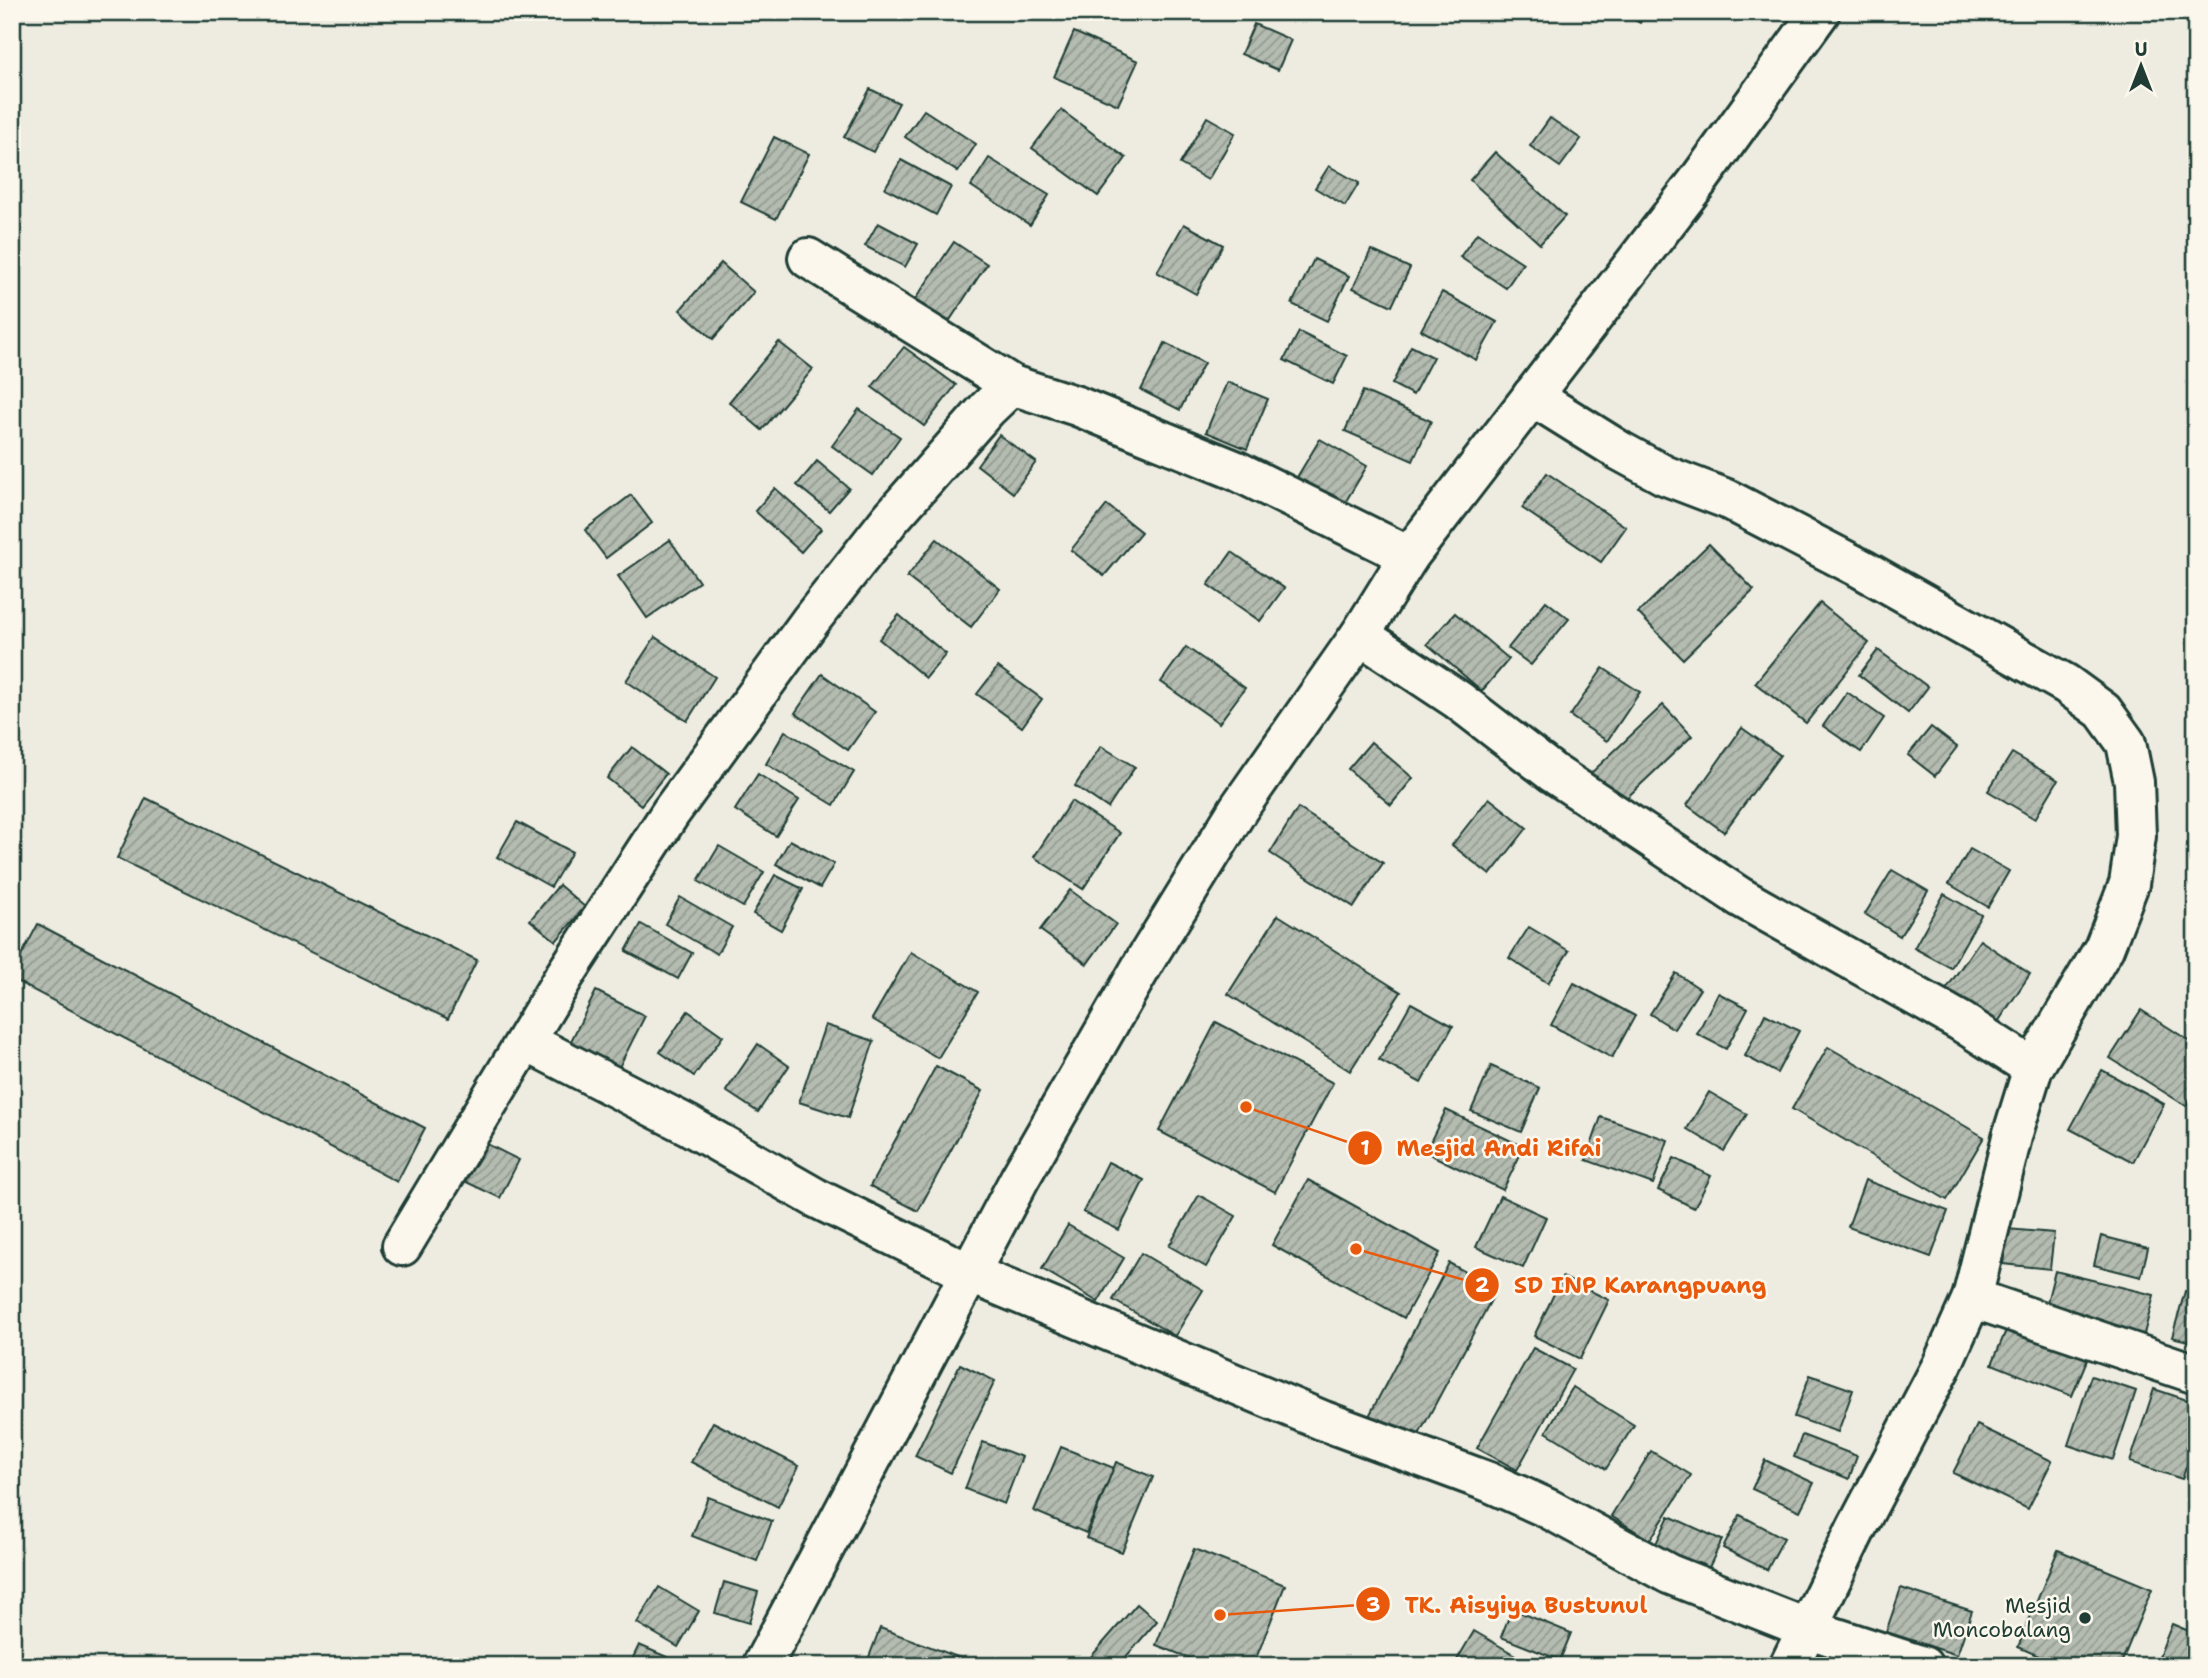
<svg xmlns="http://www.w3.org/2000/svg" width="2208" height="1678" font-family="'Shantell Sans',sans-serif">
<defs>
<pattern id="building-hatch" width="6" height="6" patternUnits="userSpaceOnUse" patternTransform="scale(1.75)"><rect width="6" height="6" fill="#b4bbb0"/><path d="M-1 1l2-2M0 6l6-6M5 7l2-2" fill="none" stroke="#929990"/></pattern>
</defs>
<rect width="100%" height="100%" fill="#eeece1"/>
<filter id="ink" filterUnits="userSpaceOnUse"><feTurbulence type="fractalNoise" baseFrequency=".0143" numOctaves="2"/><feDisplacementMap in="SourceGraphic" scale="14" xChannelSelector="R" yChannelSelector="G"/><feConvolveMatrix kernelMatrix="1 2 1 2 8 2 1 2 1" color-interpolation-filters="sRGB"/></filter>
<g filter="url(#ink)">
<g fill="url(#building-hatch)" stroke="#1f3d34" stroke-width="2">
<path d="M1620 12H1646L1640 23Z"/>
<path d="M1254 24 1291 40 1278 70 1241 54Z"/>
<path d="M1074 32 1138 61 1118 105 1054 77Z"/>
<path d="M870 89 899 103 873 152 844 137Z"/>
<path d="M924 110 976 144 958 172 905 137Z"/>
<path d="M1061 110 1126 158 1098 196 1032 148Z"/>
<path d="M1207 117 1235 133 1208 180 1180 164Z"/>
<path d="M1550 118 1581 139 1560 167 1530 146Z"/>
<path d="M774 137 809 154 776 219 741 202Z"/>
<path d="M1495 152 1565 216 1540 244 1470 180Z"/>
<path d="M989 158 1049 195 1030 225 971 186Z"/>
<path d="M901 160 951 187 936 215 885 188Z"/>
<path d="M1329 166 1359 183 1345 206 1315 188Z"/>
<path d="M878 223 918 244 905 267 865 246Z"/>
<path d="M1184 224 1223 245 1196 294 1157 272Z"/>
<path d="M1477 233 1523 263 1506 288 1460 257Z"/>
<path d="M954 242 987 264 948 323 914 301Z"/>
<path d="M1371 250 1410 268 1392 306 1353 288Z"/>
<path d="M1314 259 1349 276 1327 321 1292 304Z"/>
<path d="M721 263 754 292 713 339 680 310Z"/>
<path d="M1442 292 1497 322 1476 360 1421 330Z"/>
<path d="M1299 332 1347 356 1333 384 1284 360Z"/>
<path d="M779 342 813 369 762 430 729 402Z"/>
<path d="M1165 343 1204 363 1180 410 1141 390Z"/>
<path d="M1411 346 1433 357 1413 395 1392 384Z"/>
<path d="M904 347 956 385 924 426 872 387Z"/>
<path d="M1227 382 1268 399 1247 449 1206 432Z"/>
<path d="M1363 391 1431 421 1413 461 1345 431Z"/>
<path d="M859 409 900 437 873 475 832 446Z"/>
<path d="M999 435 1036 462 1013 493 977 465Z"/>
<path d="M1320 439 1367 466 1343 506 1296 479Z"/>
<path d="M817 461 849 488 829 511 797 485Z"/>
<path d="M1547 473 1626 527 1601 562 1522 508Z"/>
<path d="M775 488 821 529 801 552 755 511Z"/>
<path d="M631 495 652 523 606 558 585 530Z"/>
<path d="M1107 505 1141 532 1104 576 1071 550Z"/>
<path d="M937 539 1000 589 971 627 907 577Z"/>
<path d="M670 540 699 582 647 618 618 576Z"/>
<path d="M1709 544 1754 590 1683 659 1638 613Z"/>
<path d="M1232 552 1284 588 1260 621 1208 585Z"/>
<path d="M1546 601 1569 619 1531 665 1508 648Z"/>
<path d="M1820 603 1869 643 1806 723 1755 683Z"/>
<path d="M1455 613 1509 659 1482 691 1427 644Z"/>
<path d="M899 615 946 654 926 678 879 639Z"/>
<path d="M655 637 715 677 687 721 626 681Z"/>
<path d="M1186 647 1245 688 1219 723 1161 682Z"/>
<path d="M1878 650 1928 687 1908 713 1859 675Z"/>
<path d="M998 667 1042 699 1022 727 977 694Z"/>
<path d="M1603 668 1640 692 1607 741 1570 716Z"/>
<path d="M822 674 875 712 848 750 795 713Z"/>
<path d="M1847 692 1884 718 1861 752 1823 726Z"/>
<path d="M1663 705 1692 736 1618 806 1588 776Z"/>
<path d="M1931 727 1957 747 1935 776 1908 755Z"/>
<path d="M1742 728 1780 755 1724 832 1687 805Z"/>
<path d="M785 731 854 772 834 805 766 764Z"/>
<path d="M1371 742 1413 778 1391 805 1348 769Z"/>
<path d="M1101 746 1135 767 1108 808 1075 786Z"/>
<path d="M632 747 666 774 641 805 607 778Z"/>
<path d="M2012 753 2058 780 2035 819 1988 791Z"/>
<path d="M758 774 799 800 776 836 735 810Z"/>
<path d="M146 798 477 960 448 1019 117 858Z"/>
<path d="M1489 798 1527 828 1490 875 1452 845Z"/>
<path d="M1071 801 1120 833 1083 889 1034 857Z"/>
<path d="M1298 808 1383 863 1354 907 1270 853Z"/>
<path d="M517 822 572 852 551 887 497 857Z"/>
<path d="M790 840 834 864 820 888 776 864Z"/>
<path d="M719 846 764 872 743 907 698 881Z"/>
<path d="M1970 849 2009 871 1988 907 1949 884Z"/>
<path d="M1892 870 1928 891 1900 936 1865 914Z"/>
<path d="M775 875 803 889 781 930 753 914Z"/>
<path d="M559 885 585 907 556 941 530 920Z"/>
<path d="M1070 890 1116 924 1087 964 1040 930Z"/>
<path d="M1944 894 1981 915 1951 968 1914 948Z"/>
<path d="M680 897 732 927 717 954 665 924Z"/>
<path d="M1278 915 1401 992 1350 1071 1228 994Z"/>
<path d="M38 924 425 1128 397 1182 12 979V973Z"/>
<path d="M641 924 692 953 678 979 626 951Z"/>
<path d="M1529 927 1569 951 1548 983 1509 958Z"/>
<path d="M1980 940 2030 974 1992 1031 1941 997Z"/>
<path d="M911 952 978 992 938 1058 872 1019Z"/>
<path d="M1676 973 1700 989 1674 1029 1650 1014Z"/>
<path d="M1574 983 1635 1016 1612 1058 1551 1025Z"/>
<path d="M596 991 645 1016 616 1073 567 1049Z"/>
<path d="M1718 993 1748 1008 1726 1049 1697 1034Z"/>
<path d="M1411 1003 1453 1026 1421 1083 1379 1060Z"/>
<path d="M2141 1010 2196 1045V1091L2186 1106 2110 1058Z"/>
<path d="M688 1011 723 1036 694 1076 660 1052Z"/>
<path d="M1765 1014 1799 1031 1777 1073 1745 1056Z"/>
<path d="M1216 1022 1333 1083 1275 1192 1159 1131Z"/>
<path d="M825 1025 874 1041 848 1118 799 1102Z"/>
<path d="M758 1044 789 1066 758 1112 726 1091Z"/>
<path d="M1828 1047 1984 1137 1947 1200 1792 1109Z"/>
<path d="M936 1066 983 1091 918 1211 870 1186Z"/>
<path d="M1491 1066 1540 1088 1521 1132 1471 1111Z"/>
<path d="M2102 1070 2164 1104 2133 1162 2070 1129Z"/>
<path d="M1709 1092 1747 1114 1724 1151 1687 1129Z"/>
<path d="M1446 1110 1524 1147 1503 1190 1425 1152Z"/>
<path d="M1601 1117 1668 1140 1653 1184 1586 1160Z"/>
<path d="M481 1141 519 1160 500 1198 462 1180Z"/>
<path d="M1674 1158 1711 1176 1694 1208 1658 1190Z"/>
<path d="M1108 1162 1144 1180 1119 1230 1083 1212Z"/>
<path d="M1308 1180 1440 1253 1404 1318 1272 1245Z"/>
<path d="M1865 1180 1948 1211 1931 1257 1848 1227Z"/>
<path d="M1199 1195 1236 1216 1206 1267 1169 1246Z"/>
<path d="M1500 1196 1546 1217 1523 1268 1476 1247Z"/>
<path d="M1068 1225 1124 1258 1098 1302 1042 1269Z"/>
<path d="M2007 1229 2054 1233 2050 1269 2003 1264Z"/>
<path d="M2101 1236 2148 1248 2141 1277 2094 1265Z"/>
<path d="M1141 1253 1203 1290 1175 1336 1113 1300Z"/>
<path d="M1449 1263 1497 1289 1415 1442 1368 1418Z"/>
<path d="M2055 1271 2154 1295 2143 1338 2044 1314Z"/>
<path d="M1562 1277 1609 1300 1580 1359 1534 1336Z"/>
<path d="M2185 1291 2196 1294V1343L2172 1337Z"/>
<path d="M2009 1323 2089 1355 2072 1396 1992 1364Z"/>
<path d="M1533 1348 1573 1369 1517 1470 1477 1448Z"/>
<path d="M960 1364 995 1381 951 1473 915 1456Z"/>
<path d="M1810 1375 1853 1390 1838 1432 1794 1417Z"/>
<path d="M2091 1376 2136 1391 2113 1460 2068 1445Z"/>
<path d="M1573 1387 1634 1425 1606 1469 1546 1432Z"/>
<path d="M2154 1389 2196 1403V1439L2182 1479 2130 1462Z"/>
<path d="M713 1422 799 1466 778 1507 691 1462Z"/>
<path d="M1977 1425 2052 1461 2028 1509 1953 1473Z"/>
<path d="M1802 1435 1857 1456 1849 1479 1794 1457Z"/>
<path d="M983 1442 1022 1457 1004 1504 965 1489Z"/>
<path d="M1061 1447 1114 1468 1086 1533 1034 1511Z"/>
<path d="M1651 1451 1691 1475 1650 1540 1611 1516Z"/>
<path d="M1765 1460 1814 1483 1800 1511 1752 1489Z"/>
<path d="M1116 1462 1153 1477 1122 1552 1086 1538Z"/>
<path d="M708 1497 772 1521 757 1561 692 1536Z"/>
<path d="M1740 1515 1784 1538 1767 1570 1723 1548Z"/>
<path d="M1669 1516 1722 1540 1705 1576 1652 1552Z"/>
<path d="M1194 1549 1285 1585 1253 1666H1210L1156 1645Z"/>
<path d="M2058 1550 2152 1589 2120 1666H2062L2018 1647Z"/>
<path d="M724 1582 758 1592 749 1623 715 1613Z"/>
<path d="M659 1587 699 1611 678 1647 637 1623Z"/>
<path d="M1901 1588 1972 1611 1957 1655 1886 1632Z"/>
<path d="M1137 1604 1157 1621 1118 1666H1083Z"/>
<path d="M1512 1609 1571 1633 1560 1660 1501 1637Z"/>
<path d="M2172 1624 2196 1634V1666H2155Z"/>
<path d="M880 1628 958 1657 955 1666 866 1665Z"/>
<path d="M1474 1631 1522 1659 1518 1666H1467L1457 1660Z"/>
<path d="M639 1645 683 1664 629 1666Z"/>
</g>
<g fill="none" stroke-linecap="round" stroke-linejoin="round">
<g stroke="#1f3d34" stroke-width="44">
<g id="street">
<path d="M808 258 1012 385 1077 406 1237 471 1409 556"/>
<path d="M1532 396 1620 451 1664 475 1727 499 1862 569 2066 684 2103 711 2126 743 2134 782 2136 836 2129 884 2104 948 2033 1068 2013 1133 1972 1298 1942 1365 1857 1527 1789 1666"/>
<path d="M1360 635 1458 700 1553 773 1740 897 1960 1021 2033 1068"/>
<path d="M527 1042 688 1125 816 1198 969 1273 1324 1421 1489 1482 1549 1509 1669 1574 1806 1628 1923 1666"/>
<path d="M402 1246 565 975 671 812 811 620 891 518 987 409 1012 385"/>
<path d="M1972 1298 2196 1374"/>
<path d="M762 1666 1020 1178 1146 959 1239 808 1360 635 1409 556 1698 181 1820 12"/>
</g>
</g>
<use href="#street" stroke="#fbf7ec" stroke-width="38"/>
</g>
</g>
<circle fill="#1f3d34" stroke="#fbf7ec" stroke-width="2.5" cx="2085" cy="1618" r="7"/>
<g text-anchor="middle" stroke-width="5" stroke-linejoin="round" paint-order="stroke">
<g font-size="21" fill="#1f3d34" stroke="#fbf7ec" text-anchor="end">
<text x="2071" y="1613">Mesjid<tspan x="2071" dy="24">Moncobalang</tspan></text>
</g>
</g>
<path fill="none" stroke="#e8590c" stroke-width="2.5" d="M1246 1107L1365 1148M1356 1249L1482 1285M1220 1615L1373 1604"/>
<g fill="#e8590c" stroke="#fbf7ec" stroke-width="2.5">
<circle cx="1246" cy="1107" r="7"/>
<circle cx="1356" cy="1249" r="7"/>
<circle cx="1220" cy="1615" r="7"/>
<circle cx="1365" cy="1148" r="18"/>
<circle cx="1482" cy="1285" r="18"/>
<circle cx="1373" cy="1604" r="18"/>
</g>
<g font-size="21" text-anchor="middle" font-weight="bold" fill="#fff">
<text x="1365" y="1155">1</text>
<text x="1482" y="1292">2</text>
<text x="1373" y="1612">3</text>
</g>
<g font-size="23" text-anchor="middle" font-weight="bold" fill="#e8590c" stroke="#fbf7ec" stroke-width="5" stroke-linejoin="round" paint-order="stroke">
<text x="1499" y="1156">Mesjid Andi Rifai</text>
<text x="1640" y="1293">SD INP Karangpuang</text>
<text x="1526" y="1613">TK. Aisyiya Bustunul</text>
</g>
<rect width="2208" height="1678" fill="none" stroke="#fbf7ec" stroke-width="42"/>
<rect x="21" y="21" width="2166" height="1636" fill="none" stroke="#1f3d34" stroke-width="2.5" filter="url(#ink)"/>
<g transform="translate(2141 66)" stroke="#fbf7ec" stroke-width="5" paint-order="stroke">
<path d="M0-5L12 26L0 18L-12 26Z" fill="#1f3d34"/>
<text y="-10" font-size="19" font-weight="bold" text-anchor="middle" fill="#1f3d34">U</text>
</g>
</svg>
